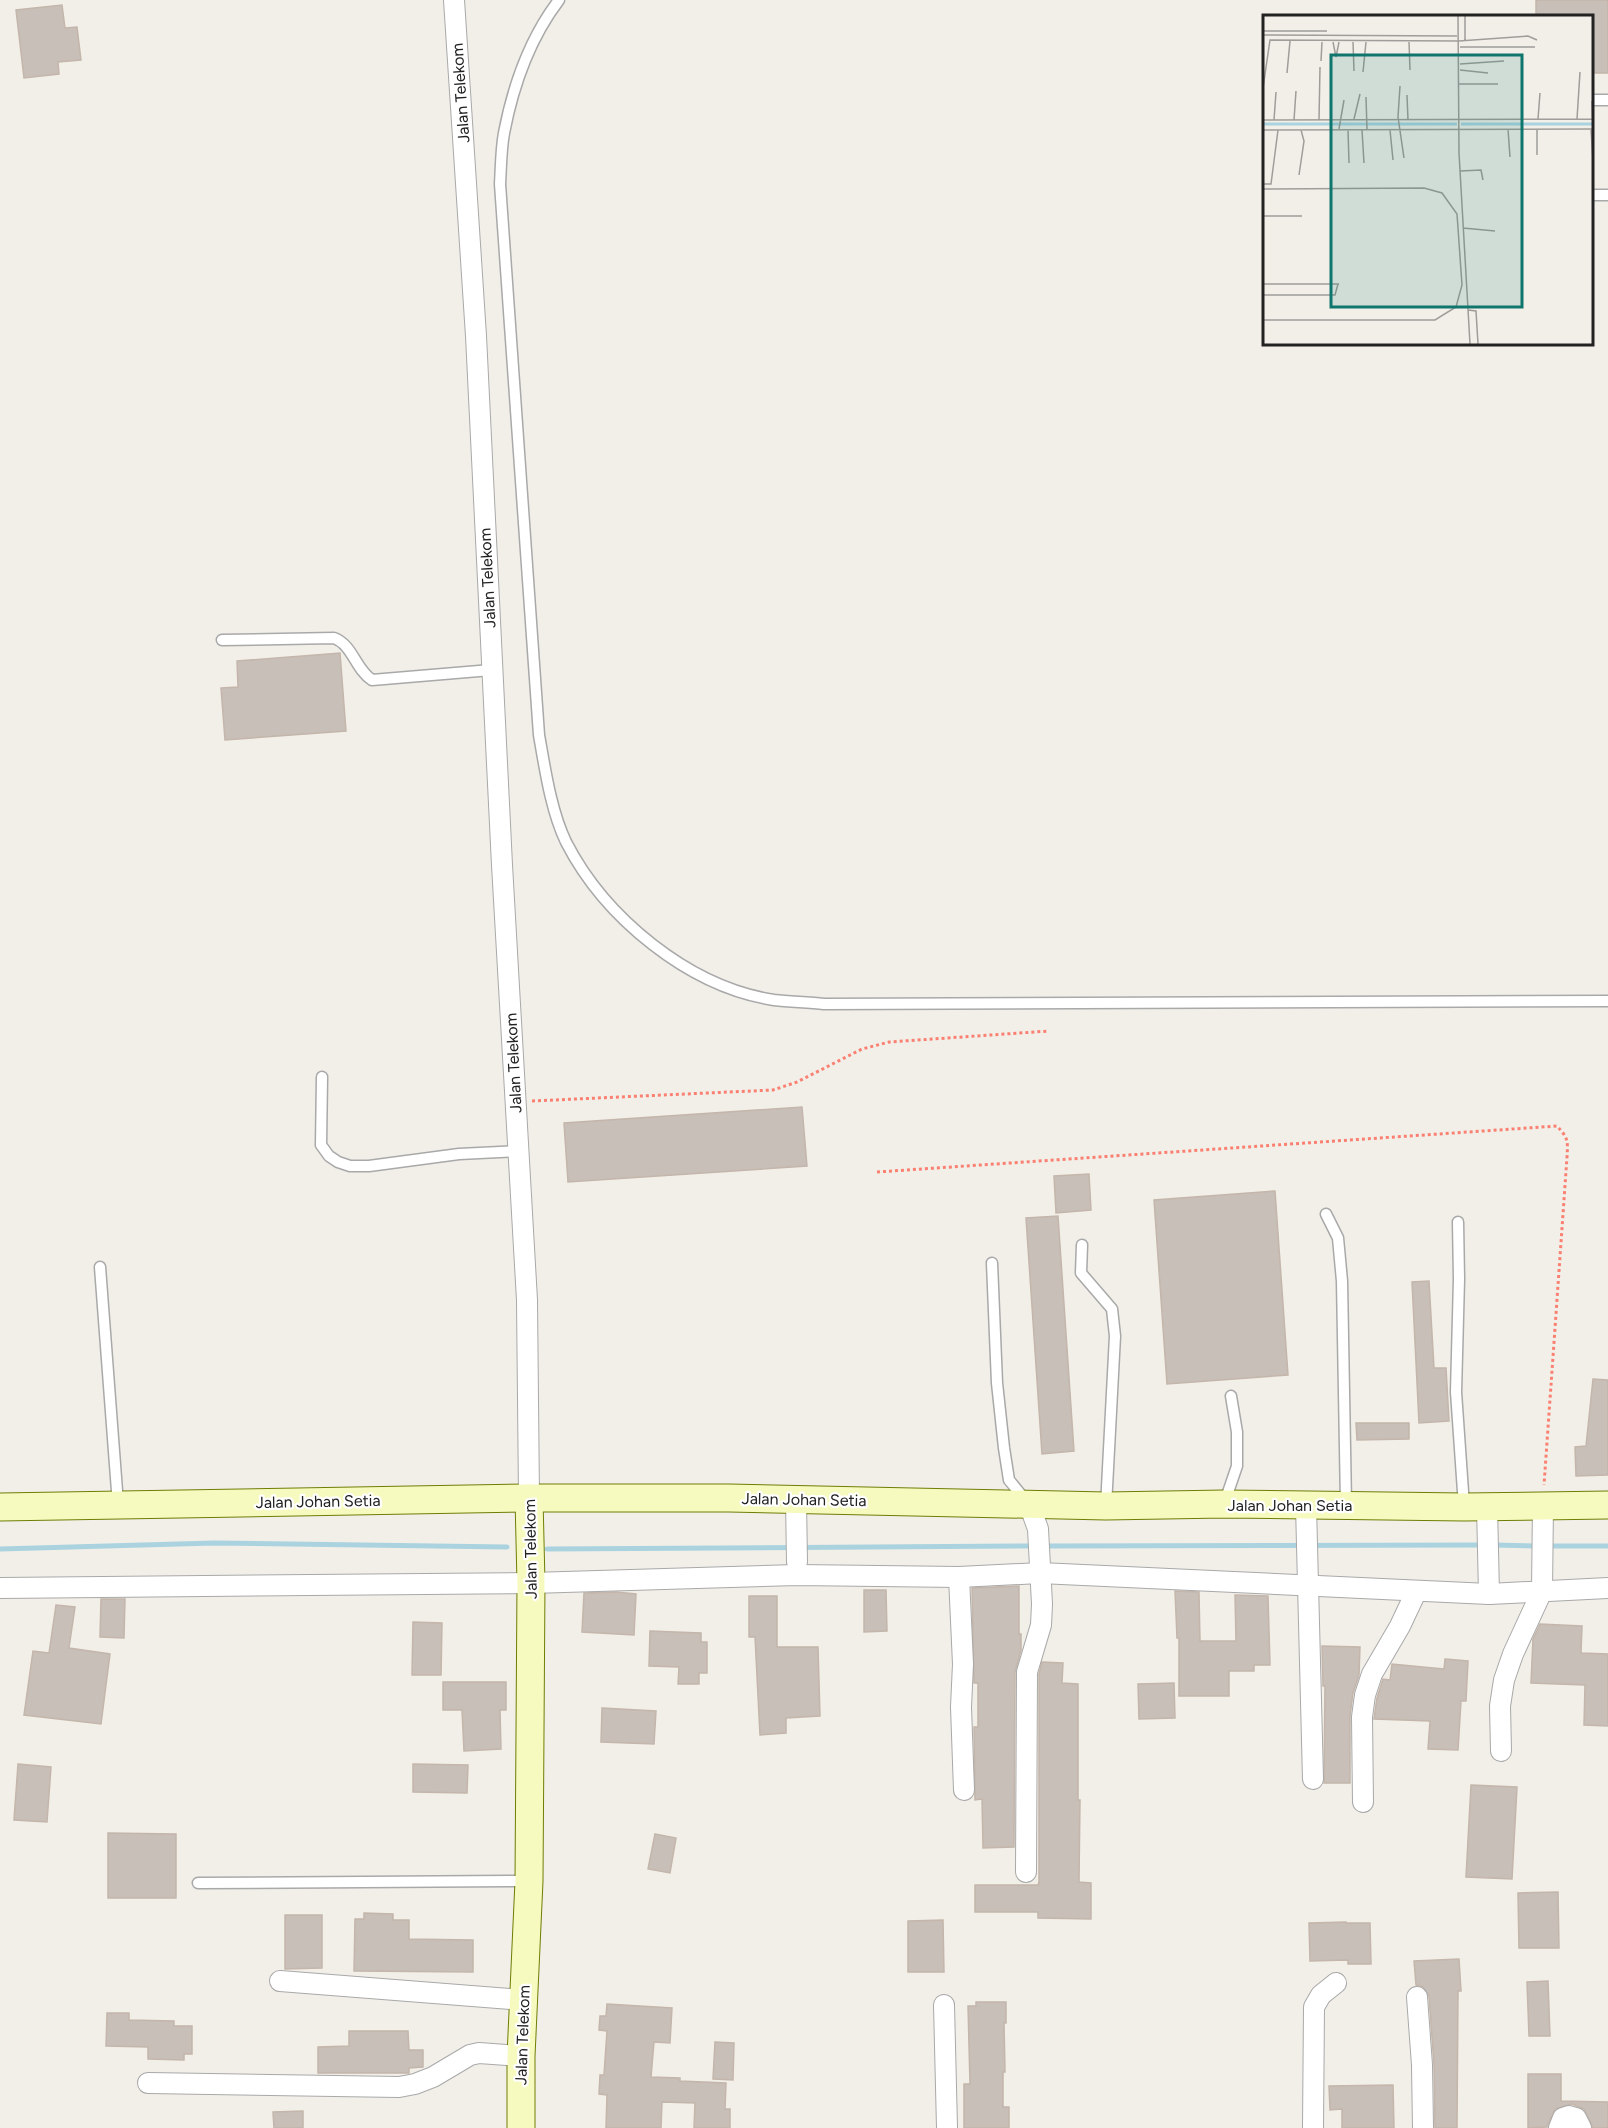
<svg xmlns="http://www.w3.org/2000/svg" width="1608" height="2128" font-family="Figtree,sans-serif">
<rect width="100%" height="100%" fill="#f2efe9"/>
<g fill="none" stroke-linecap="round" stroke-linejoin="round">
<g stroke="#aad3df" stroke-width="5">
<path d="M1493 1545 1538 1546"/>
<path d="M1043 1546 1484 1545"/>
<path d="M1547 1546H1608"/>
<path d="M0 1549 214 1543 507 1547"/>
<path d="M547 1549 1034 1546"/>
</g>
</g>
<g fill="#c7bfb8" stroke="#c4b6ab" stroke-width="1.5">
<path d="M1536 0H1608V73H1592V16H1536Z"/>
<path d="M62 5 65 28 77 27 81 60 58 62 59 74 24 78 16 10Z"/>
<path d="M340 653 346 731 225 740 221 688 238 687 237 661Z"/>
<path d="M802 1107 807 1166 568 1182 564 1123Z"/>
<path d="M1089 1174 1091 1210 1056 1213 1054 1176Z"/>
<path d="M1275 1191 1288 1375 1167 1384 1154 1200Z"/>
<path d="M1058 1216 1074 1451 1042 1454 1026 1218Z"/>
<path d="M1429 1281 1434 1368H1446L1449 1421 1419 1423 1412 1282Z"/>
<path d="M1593 1379 1608 1380V1475L1576 1476 1575 1447 1586 1446Z"/>
<path d="M1356 1423H1409V1439L1357 1440Z"/>
<path d="M1019 1586V1634H1021V1650L1015 1672 1014 1847 983 1848 982 1799 975 1800 974 1727H978V1683H974L972 1588Z"/>
<path d="M864 1590H886L887 1631 864 1632Z"/>
<path d="M1175 1591 1199 1592 1200 1641H1236L1235 1595 1268 1596 1270 1665H1254V1671H1229V1696H1179V1638H1177Z"/>
<path d="M616 1592 636 1594 634 1635 582 1632 584 1593Z"/>
<path d="M749 1596H777V1647H818L820 1716 786 1718V1733L760 1735 755 1637H749Z"/>
<path d="M101 1599H125L124 1638 100 1637Z"/>
<path d="M56 1605 75 1607 69 1648 110 1654 101 1724 24 1715 33 1651 49 1653Z"/>
<path d="M413 1622 442 1623 441 1675H412Z"/>
<path d="M1540 1624 1582 1626 1581 1653 1608 1654V1726L1584 1725 1585 1685 1531 1683 1533 1639Z"/>
<path d="M650 1631 701 1633V1642H707V1673H699V1684H678L679 1667 649 1666Z"/>
<path d="M1322 1646 1360 1647 1359 1675 1353 1693 1350 1716V1783H1324L1325 1686H1323Z"/>
<path d="M1445 1659 1468 1661 1466 1701H1461L1458 1750 1428 1749 1430 1721 1374 1719 1377 1698 1383 1679 1390 1680 1392 1664 1444 1669Z"/>
<path d="M1042 1662 1063 1663 1062 1683 1078 1684V1800H1080L1079 1882 1091 1883V1919L1038 1918V1912H975V1885H1038L1039 1882V1674Z"/>
<path d="M443 1682H506V1710H500L501 1749 464 1751 462 1710H443Z"/>
<path d="M1174 1683 1175 1718 1139 1719 1138 1684Z"/>
<path d="M602 1708 656 1711 654 1744 601 1742Z"/>
<path d="M18 1764 51 1767 47 1822 14 1820Z"/>
<path d="M413 1764 468 1765 467 1793 413 1792Z"/>
<path d="M1471 1785 1517 1787 1512 1879 1466 1877Z"/>
<path d="M108 1833 176 1834V1898H108Z"/>
<path d="M655 1834 676 1838 670 1873 648 1869Z"/>
<path d="M1558 1892 1559 1948H1519L1518 1893Z"/>
<path d="M364 1913 393 1914V1920H409V1939L473 1940V1972L354 1971 355 1919H364Z"/>
<path d="M285 1915H322V1968L285 1969Z"/>
<path d="M943 1920 944 1972H908V1921Z"/>
<path d="M1346 1922V1923H1370L1371 1964H1348V1960L1310 1961 1309 1923Z"/>
<path d="M1459 1959 1461 1991H1458L1457 2128H1435L1434 2065 1429 1996 1423 1987 1416 1985 1414 1961Z"/>
<path d="M1548 1981 1550 2036H1529L1527 1982Z"/>
<path d="M976 2002H1006V2023H1004L1005 2072H1003V2107H1009V2128H964V2084H970L968 2006H976Z"/>
<path d="M607 2004 672 2008 670 2043 654 2042 651 2077 680 2078V2081L726 2083 725 2109H730V2128H694L695 2103 662 2102 661 2128H606L607 2095 599 2094 600 2075H604L607 2031 599 2030 600 2016H606Z"/>
<path d="M107 2013H129V2020L174 2021V2026H192V2054H184V2060L148 2059V2047L106 2046Z"/>
<path d="M349 2031H408L409 2050H423V2067L409 2068V2073H318V2047L349 2046Z"/>
<path d="M715 2042 734 2043 733 2080 713 2079Z"/>
<path d="M1528 2074H1561V2101L1608 2102V2128H1593L1584 2109 1572 2104 1555 2109 1547 2127 1528 2128Z"/>
<path d="M1393 2085 1394 2128H1342V2109L1330 2110 1329 2086Z"/>
<path d="M303 2111V2128H274L273 2112Z"/>
</g>
<g fill="none" stroke-linecap="round" stroke-linejoin="round">
<g stroke="#a9a9a9" stroke-width="13">
<g id="lane">
<path d="M559 0C530 38 513 86 504 133 501 149 501 167 500 184L539 735C545 769 551 811 566 842 605 918 689 987 774 1000 791 1002 808 1002 824 1004L1608 1001"/>
<path d="M1592 100H1608"/>
<path d="M1592 195H1608"/>
<path d="M222 640 334 638C353 645 355 669 372 680L491 670"/>
<path d="M322 1077 321 1145 329 1156 338 1162 350 1166H369L459 1154 518 1151"/>
<path d="M1326 1214 1338 1238 1342 1281 1346 1504"/>
<path d="M1458 1222 1459 1279 1456 1392 1464 1506"/>
<path d="M1082 1245 1081 1273 1112 1309 1115 1336 1106 1506"/>
<path d="M992 1263 997 1383 1004 1448 1009 1480 1027 1502"/>
<path d="M100 1267 118 1504"/>
<path d="M1224 1504 1237 1466V1432L1231 1396"/>
<path d="M198 1883 528 1881"/>
</g>
</g>
<g stroke="#a9a9a9" stroke-width="22">
<g id="street">
<path d="M454 0 476 336 502 865 527 1300 529 1498"/>
<path d="M796 1499 797 1562"/>
<path d="M1306 1506 1313 1779"/>
<path d="M1487 1506 1489 1594"/>
<path d="M959 1577 963 1664 961 1707 964 1790"/>
<path d="M0 1588 531 1583 797 1575 959 1577 1040 1573 1489 1594 1608 1588"/>
<path d="M1501 1751 1500 1706 1504 1680 1513 1654 1542 1591 1543 1505"/>
<path d="M1363 1802 1362 1717 1365 1695 1372 1674 1400 1626 1416 1592"/>
<path d="M1026 1872 1027 1672 1041 1625 1042 1604 1038 1529 1029 1504"/>
<path d="M280 1981 523 2000"/>
<path d="M1417 1997 1422 2065 1423 2128"/>
<path d="M944 2005 947 2128"/>
<path d="M148 2083 399 2087 415 2084 433 2077 470 2055 479 2053 521 2056"/>
<path d="M1313 2128 1314 2007 1321 1995 1336 1983"/>
<path d="M1559 2128 1563 2118 1569 2116 1576 2118 1581 2128"/>
</g>
</g>
<g stroke="#707d05" stroke-width="29">
<g id="secondary">
<path d="M0 1507 529 1498H729L1106 1506 1224 1504 1464 1507 1608 1505"/>
<path d="M521 2128V2056L529 1881 531 1583 529 1498"/>
</g>
</g>
<g stroke="#fa8072" stroke-width="3" stroke-dasharray="3 3" stroke-linecap="butt">
<path d="M532 1101 773 1090 797 1082 862 1049 889 1042 1049 1031"/>
<path d="M877 1172 1557 1126C1568 1138 1568 1140 1567 1157L1544 1485"/>
</g>
<use href="#lane" stroke="#fff" stroke-width="10"/>
<use href="#street" stroke="#fff" stroke-width="20"/>
<use href="#secondary" stroke="#f7fabf" stroke-width="27"/>
</g>
<g text-anchor="middle" stroke-width="4.5" stroke-linejoin="round" paint-order="stroke">
<g font-size="16" fill="#222" stroke="#fff">
<text transform="translate(460 93) rotate(-94)" y="6">Jalan Telekom</text>
<text transform="translate(487 578) rotate(-93)" y="6">Jalan Telekom</text>
<text transform="translate(513 1063) rotate(-93)" y="6">Jalan Telekom</text>
<text transform="translate(804 1499) rotate(1)" y="6">Jalan Johan Setia</text>
<text transform="translate(318 1501) rotate(-1)" y="6">Jalan Johan Setia</text>
<text x="1290" y="1511">Jalan Johan Setia</text>
<text transform="translate(530 1549) rotate(-91)" y="6">Jalan Telekom</text>
<text transform="translate(522 2035) rotate(-88)" y="6">Jalan Telekom</text>
</g>
</g>
<g transform="translate(1263 15)">
<rect width="330" height="330" fill="#f2efe9"/>
<path fill="none" stroke="#aad3df" stroke-width="3" d="M0 109H194M198 109H329"/>
<path fill="none" stroke="#9f9d99" stroke-width="1.5" d="M195 1 196 138 207 329M0 16H64M0 20 194 21M202 25V1M70 27 73 42 76 27M90 27 91 56M146 27 147 55M197 32H272M58 46 59 27M197 49 241 46M197 55 225 58M100 57 103 27M24 58 27 26M196 69H235M137 71 135 102 141 143M0 73 7 25 196 26 265 21 274 25M144 80 145 105M103 82 104 114M329 86 330 112M91 104 97 79M275 104 277 78M314 104 317 57M0 105 330 104M11 105 13 77M31 105 33 76M56 105 57 52M76 114 81 85M245 114 247 142M274 114V140M328 114 330 145M0 115 330 114M85 115 86 148M99 115 101 148M127 115 130 145M197 156 218 155 220 165M36 160 41 126 38 115M0 169H8L15 115M0 174 161 173 179 178 194 199 199 270 193 292 172 305H0M0 201H39M200 213 232 216M0 269H76M0 280H72L75 269M205 295 213 296 215 329"/>
<path fill="#0f766e" fill-opacity="0.15" stroke="#0f766e" stroke-width="3" d="M68 40H259V292H68Z"/>
<rect width="330" height="330" fill="none" stroke="#222" stroke-width="3"/>
</g>
</svg>
